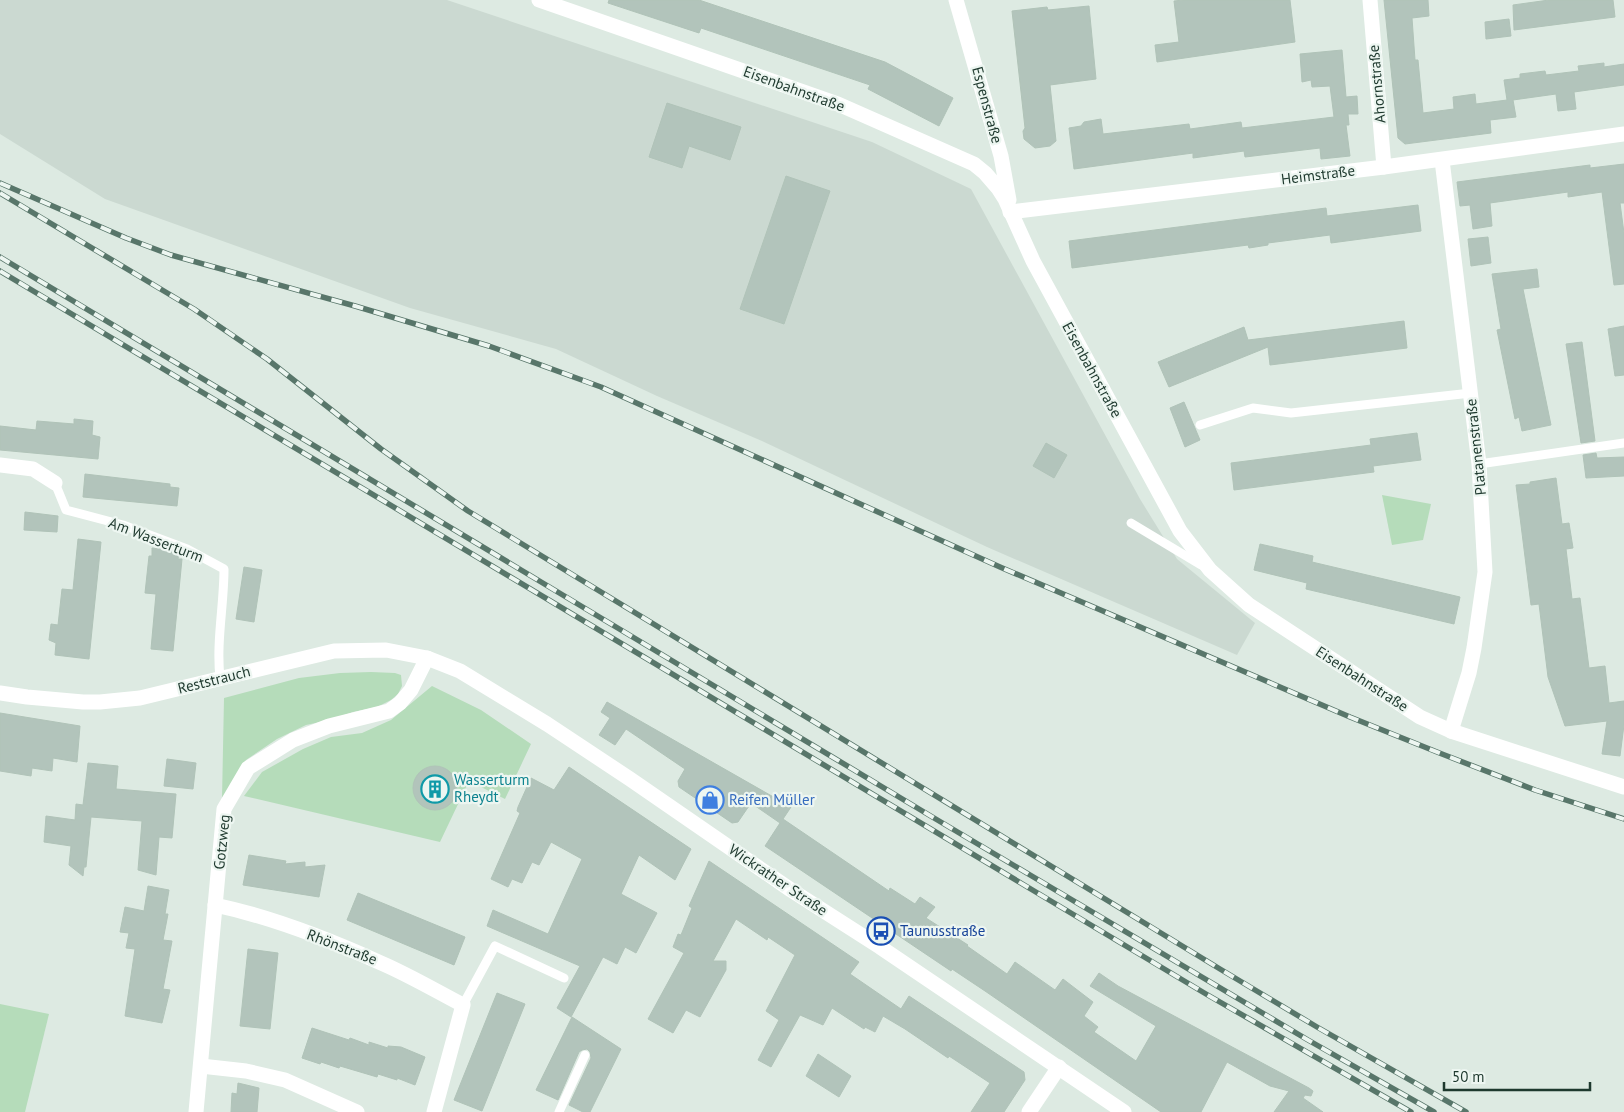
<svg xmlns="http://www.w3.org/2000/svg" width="1624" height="1112" font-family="'PT Sans',sans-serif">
<rect width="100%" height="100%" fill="#ddeae2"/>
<path fill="#cbd9d1" d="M0 0H447L872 142 971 189 1140 499 1177 559 1255 623 1237 655 987 547 762 441 657 396 556 349 410 308 105 199 0 134Z"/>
<g fill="#b5dcba">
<path d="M1382 495 1431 504 1423 540 1392 545Z"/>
<path d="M371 672 395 673 401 675 402 686 398 694 391 700 377 707 353 712 330 720 306 725 277 739 246 760 222 799 224 698 299 678 340 673Z"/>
<path d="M432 686 481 710 531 744 505 799 469 781 440 842 244 796 262 772 303 749 331 737 362 733 391 720Z"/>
<path d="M0 1004 49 1014 25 1112H0Z"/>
</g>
<g fill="#b2c4bb" stroke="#b0c3b8">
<path d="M609 0H699L885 62 953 98 939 126 868 89 870 85 701 28 699 33 608 3Z"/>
<path d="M1183 0H1290L1295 42 1157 62 1155 45 1179 42 1174 1Z"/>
<path d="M1384 0H1428L1429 16 1412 18 1415 60H1418L1423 113 1454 109 1453 97 1475 94 1476 104 1507 100 1504 80 1520 78V74L1545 71 1546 75 1579 71 1578 66 1604 63V67L1624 64V85L1574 92 1576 109 1558 111 1556 94 1513 100 1516 117 1490 120 1491 133 1405 144 1398 138Z"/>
<path d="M1549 0H1613L1615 17 1514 30 1513 5Z"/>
<path d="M1089 6 1096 79 1050 85 1056 141 1050 146 1035 148 1024 139 1023 131 1025 128 1012 11 1047 7 1048 10Z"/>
<path d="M1509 19 1511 36 1486 39 1485 22Z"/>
<path d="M1342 50 1346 97 1357 96 1358 114H1348L1349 125H1346L1350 156 1321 159 1320 148 1245 157 1244 151 1193 158V153L1074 169 1069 128 1081 126 1084 122 1101 119 1103 134 1189 124 1190 129 1241 122 1242 128 1334 117 1330 86 1312 87 1311 80 1302 82 1300 54Z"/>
<path d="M667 103 741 127 730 160 689 146 682 168 649 157Z"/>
<path d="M1624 164V203H1620L1624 233V284L1614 285 1602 192 1568 197V192L1490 203 1492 226 1473 229 1470 205 1460 206 1457 182 1590 165V168Z"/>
<path d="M786 176 830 191 784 324 740 309Z"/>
<path d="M1418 205 1421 231 1331 243 1330 235 1268 243V245L1249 248 1248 245 1072 268 1069 241 1326 208 1327 216Z"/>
<path d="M1488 237 1491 263 1471 266 1468 239Z"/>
<path d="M1537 269 1539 287 1523 289 1551 425 1522 431 1519 417 1515 419 1497 330 1501 329 1492 274Z"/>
<path d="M1404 321 1407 348 1270 365 1268 347 1169 387 1158 362 1244 327 1248 340Z"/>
<path d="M1624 326V375L1615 376 1608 329Z"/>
<path d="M1582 342 1595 441 1581 443 1566 344Z"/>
<path d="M1184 402 1200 440 1185 447 1170 408Z"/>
<path d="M74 419 93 421 92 435 100 437 98 459 0 450V426L36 430 37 421 74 424Z"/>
<path d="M1417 433 1421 460 1373 466 1374 472 1234 490 1231 463 1371 445 1370 439Z"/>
<path d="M1046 443 1067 455 1054 478 1033 466Z"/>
<path d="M1596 453 1597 458 1624 457V476L1586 478 1583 455Z"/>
<path d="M85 474 170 484V487L179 488 177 506 83 497Z"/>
<path d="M1556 478 1562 524 1569 523 1573 548 1566 549 1572 599 1580 598 1589 668 1605 666 1609 703 1624 701V725L1620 756 1602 754 1607 721 1565 726 1548 677 1539 604 1531 605 1516 485 1530 484V482Z"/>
<path d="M25 512 58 516 57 532 24 530Z"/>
<path d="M78 539 101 542 89 659 55 655 56 643 49 640 51 624 58 625 62 589 73 590Z"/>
<path d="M1260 544 1313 556 1312 562 1460 597 1454 624 1306 589 1307 583 1254 570Z"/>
<path d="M152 548 172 550 179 553 178 559H182L173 651 151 649 156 594 145 593 149 556H152Z"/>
<path d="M244 567 262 570 254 622 236 619Z"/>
<path d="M607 702 791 807 783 819 889 891 890 888 915 904 920 897 935 907 926 918 968 945 967 946 1007 974 1015 962 1055 990 1063 979 1093 1002 1084 1016 1098 1027 1094 1032 1136 1061 1156 1026 1090 986 1099 973 1118 986 1309 1088 1313 1091 1311 1096 1305 1095 1303 1098 1323 1112H1274L1289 1091 1270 1086 1227 1062 1201 1112H1161L985 991 952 969 951 971 765 846 780 823 751 803 738 822 732 823 679 787 678 781 685 769 626 729 615 745 599 735 610 718 601 712Z"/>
<path d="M0 713 80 726 77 762 53 758 52 771 32 768 31 776 0 771Z"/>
<path d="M167 759 196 763 193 789 164 786Z"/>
<path d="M88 763 118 766 116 789 176 794 172 838 159 837 156 875 138 870 142 821 91 817 86 867H84L83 876 69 865 71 846 44 842 46 816 75 820 76 804 83 805Z"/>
<circle cx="435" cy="788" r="22"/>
<path d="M569 767 691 849 675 880 639 855 621 894 657 913 636 953 625 947 617 964 603 957 571 1017 557 1008 580 966 487 926 493 910 548 934 582 859 551 842 539 865 532 862 522 883 512 879 508 887 491 879 520 813 517 811 518 807 531 778 554 790Z"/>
<path d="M249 855 286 861 285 864 305 862V867L325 865 319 897 243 885Z"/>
<path d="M709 861 859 962 850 974 901 1009 909 996 1024 1072 1025 1080 1004 1112H971L990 1083 949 1056 948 1058 905 1029 883 1016 875 1032 865 1027 864 1029 832 1008 823 1025 800 1015 771 1067 758 1060 779 1020 766 1011 795 955 768 937 767 940 736 919 713 961H726V970L700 1017 686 1010 673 1033 648 1019 684 953 673 947 678 934 681 935 692 908 689 906Z"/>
<path d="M148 886 169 890 165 914H168L163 940 172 941 163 989 170 990 162 1023 125 1016 135 949 126 948 129 933 120 932 125 907 144 911Z"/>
<path d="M358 893 465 937 454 965 347 920Z"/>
<path d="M248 949 278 953 270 1029 240 1026Z"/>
<path d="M497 993 525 1004 482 1111 454 1100Z"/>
<path d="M572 1017 621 1049 590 1112H583L569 1105 591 1058 590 1052 587 1049 582 1050 579 1052 558 1100 536 1090Z"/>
<path d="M312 1028 349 1040 350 1038 369 1045V1042L388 1048V1046L401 1047 425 1057 415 1085 397 1078V1080L378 1074 377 1077 340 1066 339 1068 321 1062 320 1064 302 1058Z"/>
<path d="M818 1054 851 1076 839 1097 806 1076Z"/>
<path d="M238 1083 259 1088 257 1112H231L232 1093 237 1094Z"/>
</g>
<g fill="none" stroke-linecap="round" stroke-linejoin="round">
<g stroke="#fff" stroke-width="9">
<path d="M1200 425 1253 408 1291 413 1471 393"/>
<path d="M1479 464 1624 443"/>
<path d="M55 483 66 510 123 525 187 549 224 569C224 605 216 642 220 678"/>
<path d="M1131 523 1201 565"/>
<path d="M463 1005 495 946 564 978"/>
<path d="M559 1112 585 1055"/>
</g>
<g stroke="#fff" stroke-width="15">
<path d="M539 0 838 104 974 164 985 173 998 188 1005 199 1033 261 1180 531 1210 570 1249 605 1420 717 1451 731 1624 787"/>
<path d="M956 0 1001 156 1009 200"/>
<path d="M1370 0 1384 167"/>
<path d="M1442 160 1479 464 1485 572 1474 648 1469 673 1451 731"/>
<path d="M1010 212 1384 167 1624 134"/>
<path d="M0 465 33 469 55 483"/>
<path d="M215 905C272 917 328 939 381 963 409 975 436 991 463 1005L434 1112"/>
<path d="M201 1066 246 1071 285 1080 357 1112"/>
<path d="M196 1112 224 809 248 768 293 740 329 726 389 711 400 703 411 690 427 658"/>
<path d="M1029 1112 1059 1067"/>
</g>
<path stroke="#fff" stroke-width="15" d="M0 693 27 697 83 702H100L140 698 334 651 386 650 427 658 460 671 547 724 630 779 791 890 880 947 1124 1112"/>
<g stroke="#58766a" stroke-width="5.5">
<g id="rail">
<path d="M0 183 126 238 171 255 355 306 489 346 601 387 1000 567 1350 717 1442 754 1535 790 1624 819"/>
<path d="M0 193 194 309 267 359 381 449 468 511 1220 969 1317 1027 1466 1112"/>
<path d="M0 257 929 815 1308 1040 1434 1112"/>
<path d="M0 271 1206 994 1411 1112"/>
</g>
</g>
<use href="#rail" stroke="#edf6f1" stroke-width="4" stroke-dasharray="11" stroke-linecap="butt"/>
</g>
<defs>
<g id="building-ring" transform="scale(1.4375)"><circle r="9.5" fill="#edf6f1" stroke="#0f9aa8" stroke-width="1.5"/><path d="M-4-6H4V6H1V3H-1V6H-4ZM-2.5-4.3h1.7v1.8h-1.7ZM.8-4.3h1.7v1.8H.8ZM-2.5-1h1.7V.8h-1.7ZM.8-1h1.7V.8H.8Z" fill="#0f9aa8"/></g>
<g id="shop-ring" transform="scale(1.4375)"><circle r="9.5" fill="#edf6f1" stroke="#3f7fe0" stroke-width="1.5"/><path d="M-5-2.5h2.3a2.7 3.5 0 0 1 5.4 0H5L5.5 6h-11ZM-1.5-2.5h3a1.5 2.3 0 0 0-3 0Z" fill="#3f7fe0"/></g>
<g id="bus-ring" transform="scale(1.4375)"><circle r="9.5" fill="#edf6f1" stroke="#1a4fb4" stroke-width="1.5"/><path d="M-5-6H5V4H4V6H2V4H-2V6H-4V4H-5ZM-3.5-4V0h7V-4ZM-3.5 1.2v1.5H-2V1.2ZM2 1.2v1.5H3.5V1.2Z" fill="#1a4fb4"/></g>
</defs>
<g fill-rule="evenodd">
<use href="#building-ring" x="435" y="789"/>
<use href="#shop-ring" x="710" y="800"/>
<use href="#bus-ring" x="881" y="931"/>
</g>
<g text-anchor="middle" stroke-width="4.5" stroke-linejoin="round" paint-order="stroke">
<g font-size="15" fill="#1e392e" stroke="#edf6f1">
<text transform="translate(1377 84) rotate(-95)" y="5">Ahornstraße</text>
<text transform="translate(794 89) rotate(20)" y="5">Eisenbahnstraße</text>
<text transform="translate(987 105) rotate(75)" y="5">Espenstraße</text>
<text transform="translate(1318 175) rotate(-7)" y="5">Heimstraße</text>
<text transform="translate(1092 370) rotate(61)" y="5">Eisenbahnstraße</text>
<text transform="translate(1476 447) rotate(-96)" y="5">Platanenstraße</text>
<text transform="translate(156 540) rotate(21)" y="5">Am Wasserturm</text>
<text transform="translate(1362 679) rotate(33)" y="5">Eisenbahnstraße</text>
<text transform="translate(214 680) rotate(-14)" y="5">Reststrauch</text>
<text transform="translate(222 842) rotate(-84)" y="5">Gotzweg</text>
<text transform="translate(778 880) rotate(34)" y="5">Wickrather Straße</text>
<text transform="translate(342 947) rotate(21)" y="5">Rhönstraße</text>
</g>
<g font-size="15" fill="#0d838f" stroke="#edf6f1" text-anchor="start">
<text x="454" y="785">Wasserturm<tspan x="454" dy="17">Rheydt</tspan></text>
</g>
<g font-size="15" fill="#366cbe" stroke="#edf6f1" text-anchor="start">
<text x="729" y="805">Reifen Müller</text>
</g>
<g font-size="15" fill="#164399" stroke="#edf6f1" text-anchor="start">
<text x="900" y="936">Taunusstraße</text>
</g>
</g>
<path d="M1444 1082v8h146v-8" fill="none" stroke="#1e392e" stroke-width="2.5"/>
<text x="1452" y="1082" font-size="15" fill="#1e392e" stroke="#edf6f1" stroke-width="4" paint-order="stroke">50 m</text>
</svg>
